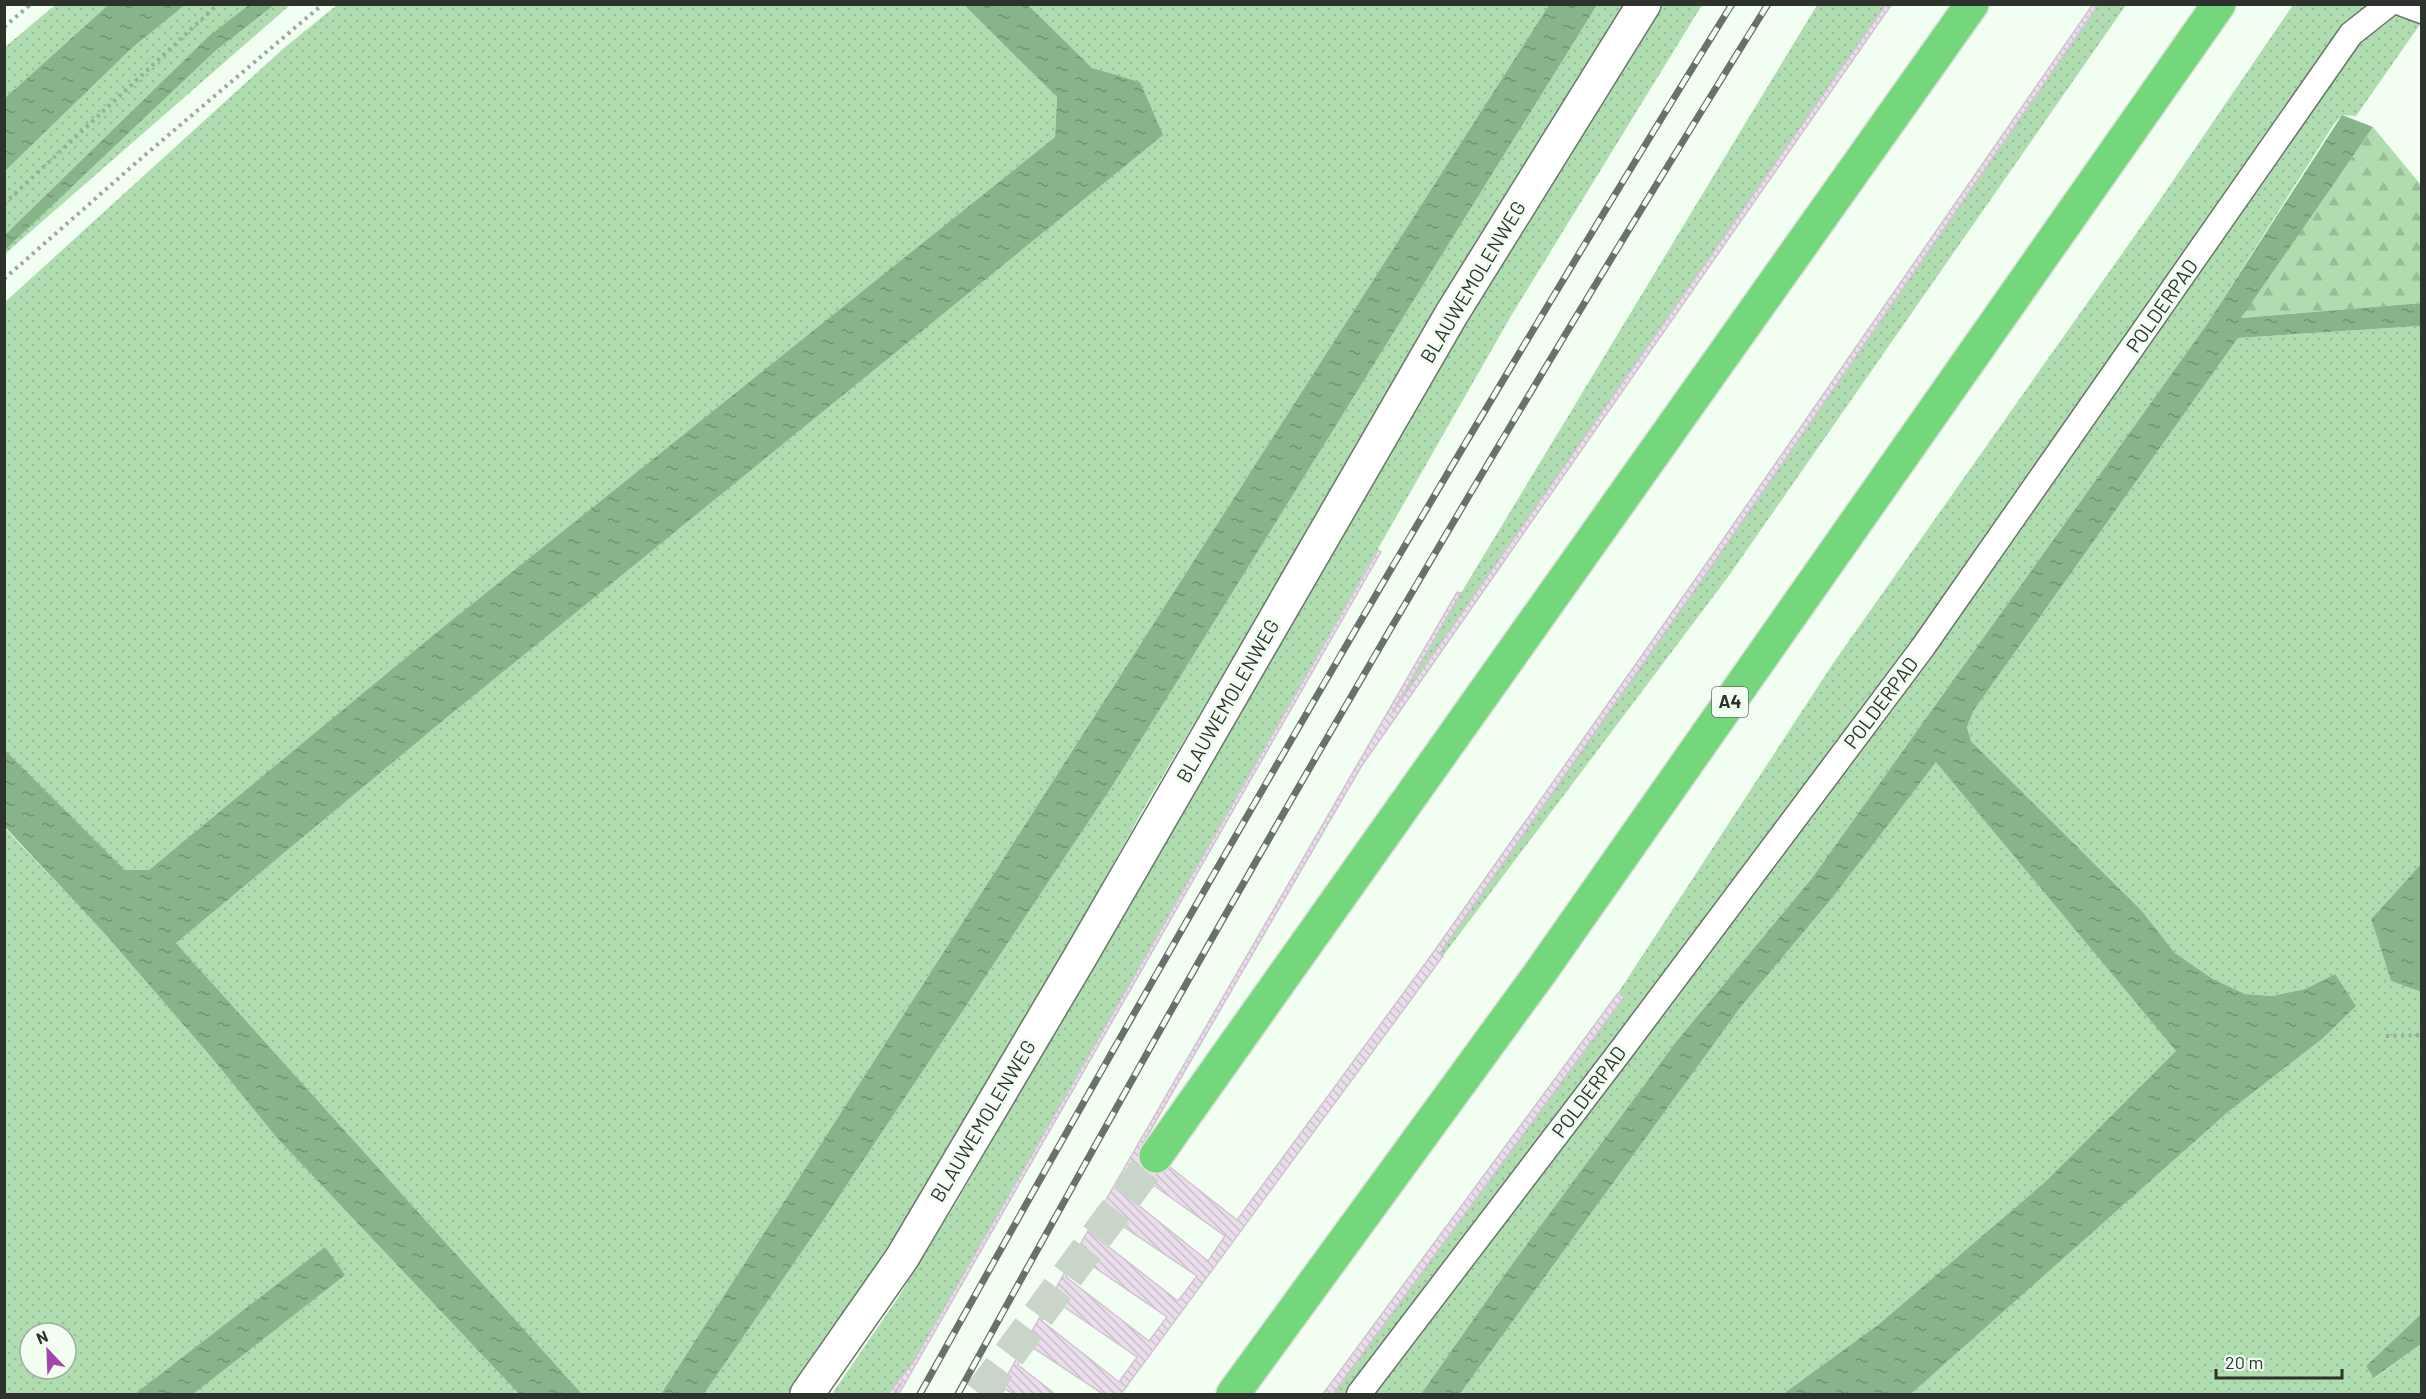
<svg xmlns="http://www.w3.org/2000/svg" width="2426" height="1399" font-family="Barlow,sans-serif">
<defs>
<pattern id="grass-dots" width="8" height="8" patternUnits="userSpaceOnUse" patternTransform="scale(1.5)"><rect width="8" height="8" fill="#afddb0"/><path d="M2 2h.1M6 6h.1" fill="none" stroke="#97be98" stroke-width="1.8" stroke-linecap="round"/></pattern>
<pattern id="forest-firs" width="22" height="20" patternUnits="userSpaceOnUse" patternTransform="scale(1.5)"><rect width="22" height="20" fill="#afddb0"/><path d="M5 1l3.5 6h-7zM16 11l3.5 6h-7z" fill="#97be98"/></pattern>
<pattern id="water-ripples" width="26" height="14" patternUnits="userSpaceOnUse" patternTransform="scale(1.5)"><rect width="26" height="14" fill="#87b589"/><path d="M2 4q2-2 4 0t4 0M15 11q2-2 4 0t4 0" fill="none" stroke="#6f9470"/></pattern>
<pattern id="building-back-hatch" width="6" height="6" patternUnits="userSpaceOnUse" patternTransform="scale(1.5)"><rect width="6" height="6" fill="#ebdeec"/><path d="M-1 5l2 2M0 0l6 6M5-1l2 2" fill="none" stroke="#cabfcb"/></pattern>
</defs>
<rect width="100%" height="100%" fill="#f1fef1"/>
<g fill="url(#grass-dots)" fill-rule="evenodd">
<path d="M55 5H108L5 98V47Z"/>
<path d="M185 5H290L5 254V171L132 48Z"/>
<path d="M337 5H964L1057 97 1055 137 149 870H125L5 750 4 303 284 48Z"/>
<path d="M1028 5H1549L661 1394H582L176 943 451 714 1140 82 1092 69Z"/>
<path d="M1597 5H1624L1503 201 1148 801 1020 1031 883 1260 794 1394H704L825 1218 1113 785Z"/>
<path d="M1662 5H1702L1511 316 913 1362 888 1394H832L897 1299 958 1200 1476 303Z"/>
<path d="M1817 5H1886L1392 713 1461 593Z"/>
<path d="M2099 5H2126L1728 577 1443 956 1440 953Z"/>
<path d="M2293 5H2421V23L2356 116 2342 115 2334 124 2207 324 1812 878 1675 1043 1510 1267 1421 1394H1333L1624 997 1618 993 1834 662 2155 207Z"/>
<path d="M2421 326V864L2371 919 2391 981 2421 992V1314L2366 1366 2375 1378 2421 1344V1394H1911L2228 1112 2322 1039 2335 974 2305 989 2272 996 2245 994 2213 979 2175 953 2142 911 1971 741 1967 727 1974 710 2238 338Z"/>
<path d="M1936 761 2177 1051 2045 1182 1879 1324 1783 1394H1460L1740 1008 1833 897Z"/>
<path d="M4 827 105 934 212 1058 276 1137 519 1394H5ZM30 1333H66V1369H30Z"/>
</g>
<path fill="url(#forest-firs)" d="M2373 127 2421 185V303L2240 318Z"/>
<g fill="url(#water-ripples)">
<path d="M108 5H185L132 48 5 171V98Z"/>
<path d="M249 5H274L215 51 5 250V235L209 36Z"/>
<path d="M964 5H1028L1092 68 1140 82 1163 135 451 714 176 943 582 1394H519L276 1137 212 1058 105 934 5 827V750L125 870H149L436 633 1055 137 1057 97Z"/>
<path d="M1549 5H1597L1113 785 825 1218 704 1394H661Z"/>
<path d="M2342 115 2373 127 2241 318 2421 303V326L2238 338 1974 710 1967 727 1971 741 2142 911 2175 953 2213 979 2245 994 2272 996 2305 989 2335 974 2356 1006 2322 1039 2228 1112 1911 1394H1783L1879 1324 2045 1182 2176 1051 1936 762 1833 897 1740 1008 1460 1394H1421L1510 1267 1675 1043 1812 878 2207 324Z"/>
<path d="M2421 864V992L2391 981 2371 919Z"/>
<path d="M325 1247 345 1275 193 1394H135Z"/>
<path d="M2421 1314V1344L2374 1378 2366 1366Z"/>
</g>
<g fill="url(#building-back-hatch)" stroke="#d1c4d1" stroke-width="1.5" fill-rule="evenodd">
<path d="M1886 4H1892L1361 767 1142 1145 1237 1220 1435 950 1706 564 2093 4H2099L1711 567 1440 953 1443 956 1121 1394H1103L1029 1345 1018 1365 1055 1394H1014L1005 1389 1002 1394H997L1085 1236 1457 592 1461 593 1392 713ZM1129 1168 1225 1236 1208 1261 1117 1188ZM1103 1213 1197 1276 1178 1301 1091 1233ZM1078 1256 1167 1317 1149 1341 1066 1277ZM1054 1300 1137 1357 1119 1382 1042 1321Z"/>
<path d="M1378 550 1381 552 899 1394H895L902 1382 893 1394H888L913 1362Z"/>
<path d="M1618 993 1624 997 1333 1394H1323Z"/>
</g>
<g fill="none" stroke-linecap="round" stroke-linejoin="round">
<path stroke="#cad5ca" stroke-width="33" stroke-dasharray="33 16" stroke-linecap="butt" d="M980 1394 1156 1156"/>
<g stroke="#6a766a" stroke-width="27">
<g id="lane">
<path d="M2403 4 2422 11"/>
<path d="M1359 1394 1622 1049 1923 647 2351 34 2389 4"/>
</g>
</g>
<g stroke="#6a766a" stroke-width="36">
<path id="street" d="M807 1394 902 1258 1079 959 1451 315 1644 4"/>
</g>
<g stroke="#dddedd" stroke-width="36">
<g id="highway">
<path d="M1156 1156 1972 4"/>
<path d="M1233 1394 1540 973 2219 4"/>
</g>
</g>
<g stroke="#9fa99f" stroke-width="4" stroke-dasharray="3 4.5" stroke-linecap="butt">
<path d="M4 27 31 4"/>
<path d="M4 204 218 4"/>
<path d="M4 279 145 155 323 4"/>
<path d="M2386 1036 2422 1035"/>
</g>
<use href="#lane" stroke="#fff" stroke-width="24"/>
<use href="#street" stroke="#fff" stroke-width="33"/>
<use href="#highway" stroke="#74d77b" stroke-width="33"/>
<g stroke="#6a716a" stroke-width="7">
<g id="rail">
<path d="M920 1394C1181 925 1449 460 1732 4"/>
<path d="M958 1394C1215 924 1484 459 1768 4"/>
</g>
</g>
<use href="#rail" stroke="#f1fef1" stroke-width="4.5" stroke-dasharray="14" stroke-linecap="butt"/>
</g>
<g text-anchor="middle" stroke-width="6" stroke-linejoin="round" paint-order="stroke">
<rect fill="#f1fef1" stroke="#686f68" stroke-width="1.5" x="1712" y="687" width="36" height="30" rx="4.5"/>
<g font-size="18" font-weight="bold" fill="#2d322d">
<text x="1730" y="708">A4</text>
</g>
<g font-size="20" fill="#2d322d" stroke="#f1fef1">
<text transform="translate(1473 282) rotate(-59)" y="7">BLAUWEMOLENWEG</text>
<text transform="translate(2162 306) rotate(-55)" y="7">POLDERPAD</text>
<text transform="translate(1228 701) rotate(-60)" y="7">BLAUWEMOLENWEG</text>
<text transform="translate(1881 703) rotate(-53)" y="7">POLDERPAD</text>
<text transform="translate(1589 1092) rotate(-53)" y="7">POLDERPAD</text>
<text transform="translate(983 1121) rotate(-59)" y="7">BLAUWEMOLENWEG</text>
</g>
</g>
<rect width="2426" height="1399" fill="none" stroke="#2d322d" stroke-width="12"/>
<g transform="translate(48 1351) rotate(337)"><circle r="28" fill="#f1fef1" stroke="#a3aca3" stroke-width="1.5"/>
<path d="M0-4.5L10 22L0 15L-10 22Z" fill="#a545ad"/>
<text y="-9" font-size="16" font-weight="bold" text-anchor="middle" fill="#2d322d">N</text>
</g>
<path d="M2216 1369v9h126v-9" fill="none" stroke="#2d322d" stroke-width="3"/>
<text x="2225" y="1369" font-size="18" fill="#2d322d" stroke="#f1fef1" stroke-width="4.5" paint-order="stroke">20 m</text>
</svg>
